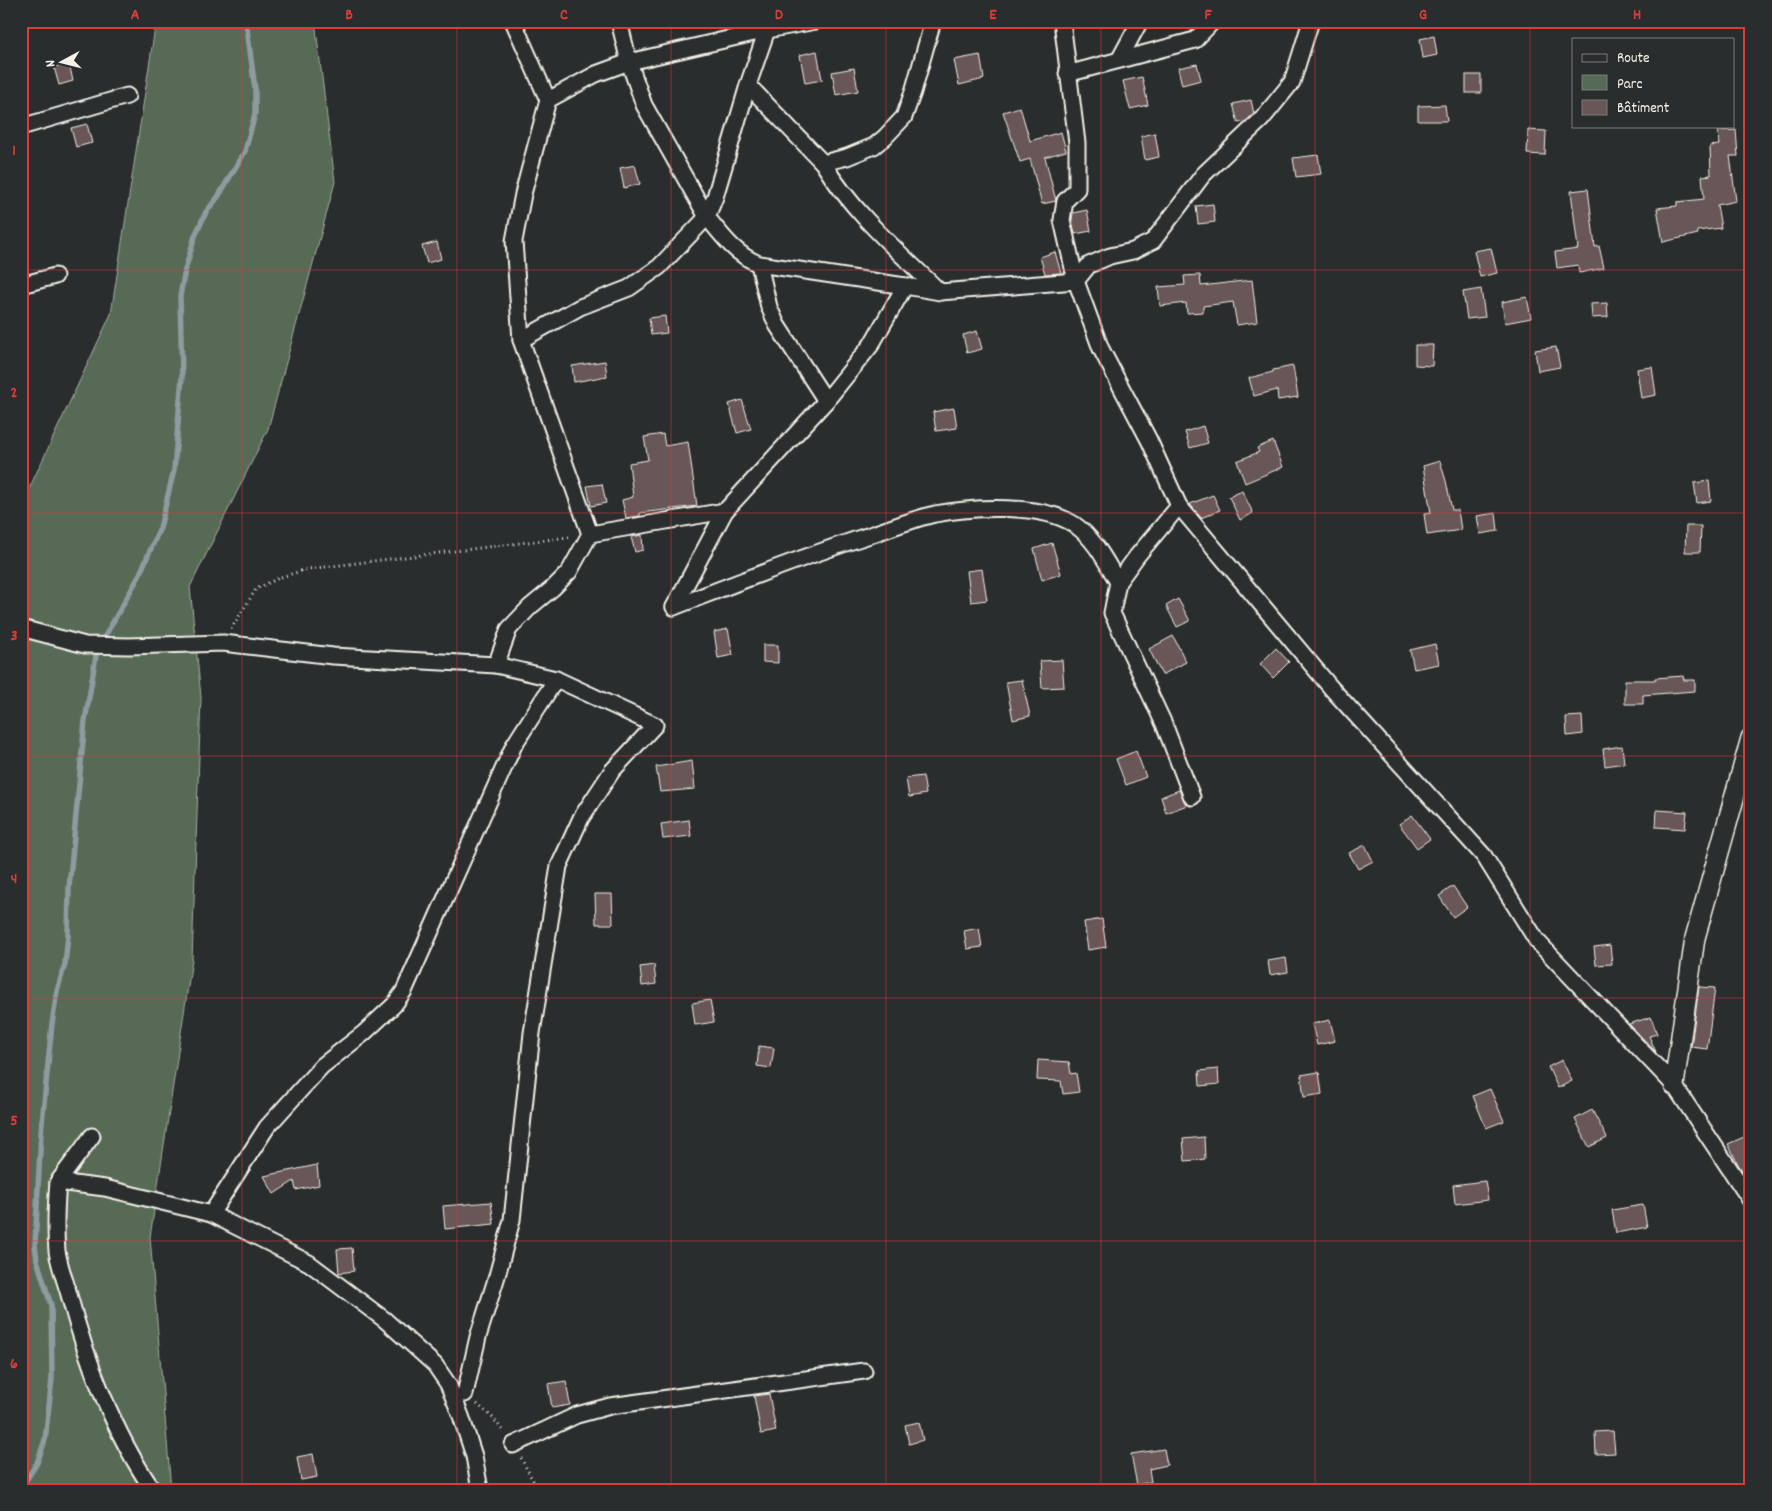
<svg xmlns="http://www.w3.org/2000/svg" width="1772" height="1511" font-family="Dekko,sans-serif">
<rect width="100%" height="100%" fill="#2a2d2e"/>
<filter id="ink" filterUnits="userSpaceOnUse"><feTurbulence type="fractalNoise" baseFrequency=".02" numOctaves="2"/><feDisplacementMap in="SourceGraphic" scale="10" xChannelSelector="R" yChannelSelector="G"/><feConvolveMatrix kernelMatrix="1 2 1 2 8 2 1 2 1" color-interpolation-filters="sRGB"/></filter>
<g filter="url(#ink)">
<path fill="#566b57" stroke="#a5aea0" d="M156 21H315L335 182 268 429 190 587 201 697 192 960 150 1237 171 1490H21V506L111 314Z"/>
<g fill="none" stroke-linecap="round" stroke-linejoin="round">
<path stroke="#8e9b9f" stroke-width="5.5" d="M21 1488 37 1463 45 1440 52 1379 51 1305 37 1260 35 1245 41 1133 52 1024 57 991 65 964 68 936 69 888 85 721 97 650 138 578 160 528 174 470 182 377 180 296 185 270 195 236 206 212 218 197 245 151 255 114V89L246 21"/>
</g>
<g fill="#695757" stroke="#f4f1e8">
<path d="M1434 36 1437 55 1423 58 1420 39Z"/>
<path d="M817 51 822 80 805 83 800 55Z"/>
<path d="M980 55 984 79 959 85 954 60Z"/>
<path d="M69 63 73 81 59 85 54 67Z"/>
<path d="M1197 64 1201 80 1182 85 1178 68Z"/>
<path d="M854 68 858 91 836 95 832 72Z"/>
<rect x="1466" y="75" width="15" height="18"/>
<path d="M1142 77 1148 105 1130 109 1123 81Z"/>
<path d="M1251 100 1254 114 1246 121 1238 123 1233 104Z"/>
<path d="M1445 105 1447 121H1418V106Z"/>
<path d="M1020 107 1030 141 1061 132 1066 151 1045 157 1056 201 1042 204 1030 159 1020 162 1003 112Z"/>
<path d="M87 124 92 143 76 147 71 128Z"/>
<path d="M1528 130 1546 131 1545 155 1527 154Z"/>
<path d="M1736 130 1738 156H1730L1736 201 1717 205 1721 228 1697 231 1698 234 1663 242 1657 208 1677 206V202L1704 199 1702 176 1711 175 1710 146 1719 145 1718 131Z"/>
<path d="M1155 133 1159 157 1145 160 1141 136Z"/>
<path d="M1318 155 1321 174 1296 177 1293 158Z"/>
<path d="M635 165 640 184 624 188 620 168Z"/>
<path d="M1588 189 1595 247 1599 246 1604 268 1579 273 1578 265 1557 268 1555 252 1578 249 1571 191Z"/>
<path d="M1213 204 1215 222 1198 224 1196 206Z"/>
<path d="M1087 210 1091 231 1075 234 1072 220 1073 213Z"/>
<path d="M437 242 441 259 427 263 422 246Z"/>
<path d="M1491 248 1497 273 1480 277 1474 251Z"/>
<path d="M1055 252 1061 273 1045 274 1040 257Z"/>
<path d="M1200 275 1201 286 1252 280 1257 322 1237 325 1233 302 1203 306V312L1187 313 1186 303 1160 306 1158 287 1185 285 1184 276Z"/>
<path d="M1481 289 1485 317 1467 319 1463 292Z"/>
<path d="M1527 297 1531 318 1505 323 1502 302Z"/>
<path d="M1607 303 1608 317 1592 318 1591 304Z"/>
<path d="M665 316 667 333 651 335 649 318Z"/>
<path d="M977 331 982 349 967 353 963 335Z"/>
<path d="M1415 345H1433L1432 366 1415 365Z"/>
<path d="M1556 347 1560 367 1538 371 1535 350Z"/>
<path d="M605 361 607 376 574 382 572 366Z"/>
<path d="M1293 366 1298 397 1278 400 1277 390 1254 396 1249 378 1273 372V370Z"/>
<path d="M1652 367 1656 395 1641 398 1637 369Z"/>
<path d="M742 400 751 429 737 433 729 404Z"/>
<path d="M954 408 957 428 936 431 933 412Z"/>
<path d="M1203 426 1208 443 1190 448 1185 432Z"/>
<path d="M663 434 665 446 688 442 697 506 640 513V516L626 518 622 500 633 497 629 463 648 460 644 437Z"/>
<path d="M1273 441 1283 467 1245 483 1237 461 1259 452 1257 448Z"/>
<path d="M1440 461 1446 481 1452 510H1458L1461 530 1427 535 1424 514 1431 513 1423 466Z"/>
<path d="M1709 481 1711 501 1697 503 1694 483Z"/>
<path d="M602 484 606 503 591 506 587 486Z"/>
<path d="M1242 491 1253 513 1240 520 1229 497Z"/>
<path d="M1213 495 1220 510 1201 518 1190 504Z"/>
<path d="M1496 513 1498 531 1480 534 1477 516Z"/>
<path d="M1686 526H1701L1700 552H1685Z"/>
<path d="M642 535 643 550 635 552 631 537Z"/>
<path d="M1052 543 1061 574 1042 580 1034 549Z"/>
<path d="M982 569 987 600 971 602 967 571Z"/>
<path d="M1178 599 1190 621 1177 627 1166 606Z"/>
<path d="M728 629 733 655 718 658 714 632Z"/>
<path d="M1173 636 1186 662 1162 675 1149 649Z"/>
<path d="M1435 644 1439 664 1414 669 1410 650Z"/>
<path d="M763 645H778V663L763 662Z"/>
<path d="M1276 648 1289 662 1273 678 1260 664Z"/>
<path d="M1062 660 1064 687 1042 688 1040 661Z"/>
<path d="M1683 676 1684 680H1695V691L1643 695V704H1625V680H1655V678Z"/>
<path d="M1022 680 1030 716 1013 720 1006 682Z"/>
<path d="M1582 716 1583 734 1567 736 1566 717Z"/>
<path d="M1622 746 1624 763 1605 766 1603 749Z"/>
<path d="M1136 751 1146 777 1126 785 1116 759Z"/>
<path d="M692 761 695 789 660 792 656 767Z"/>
<path d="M923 776 926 794 909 797 906 778Z"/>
<path d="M1179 790 1187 805 1166 813 1161 797Z"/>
<path d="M1657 810 1687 812 1685 829 1656 827Z"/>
<path d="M1412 815 1430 839 1417 848 1399 824Z"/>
<path d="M689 820 691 836 663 839 661 824Z"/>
<path d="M1365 845 1373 861 1358 869 1349 853Z"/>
<path d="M1453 886 1467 907 1453 917 1439 896Z"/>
<path d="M595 894H612L613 924H596Z"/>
<path d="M1102 919 1106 947 1088 950 1084 922Z"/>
<path d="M979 928 982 947 967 949 964 931Z"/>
<path d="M1610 945 1612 964 1596 965 1594 947Z"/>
<path d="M1286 958 1288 972 1270 975 1268 961Z"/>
<path d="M654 965 656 984 642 986 640 967Z"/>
<path d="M1699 987 1715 988 1707 1049 1691 1047Z"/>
<path d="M710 1000 714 1022 695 1025 692 1003Z"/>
<path d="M1651 1017 1657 1034 1649 1036 1656 1052 1629 1024Z"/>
<path d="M1330 1020 1335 1041 1317 1045 1312 1024Z"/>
<path d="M759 1046 774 1048 771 1068 757 1066Z"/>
<path d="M1038 1060 1069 1062 1071 1074 1076 1073 1079 1092 1063 1094 1061 1081 1037 1080Z"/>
<path d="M1562 1060 1572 1081 1558 1088 1548 1067Z"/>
<path d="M1218 1069 1219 1084 1200 1086 1199 1071Z"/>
<path d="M1319 1072 1322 1094 1304 1097 1301 1075Z"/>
<path d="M1490 1089 1504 1121 1486 1128 1473 1096Z"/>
<path d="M1592 1110 1607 1138 1589 1147 1575 1119Z"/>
<path d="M1751 1134V1184L1739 1166 1728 1144Z"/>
<path d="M1204 1137 1205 1159 1185 1161 1183 1139Z"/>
<path d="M317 1165 319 1185 296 1190 294 1181 274 1194 264 1176Z"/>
<path d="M1485 1181 1488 1200 1455 1204 1453 1185Z"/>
<path d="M491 1202 494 1224 445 1229 443 1206Z"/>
<path d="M1643 1205 1647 1227 1616 1233 1612 1210Z"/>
<path d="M352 1248 354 1271 339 1273 337 1249Z"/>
<path d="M566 1381 570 1405 552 1408 548 1384Z"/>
<path d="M769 1394 776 1431 761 1434 754 1396Z"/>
<path d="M919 1422 923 1440 909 1444 905 1425Z"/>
<path d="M1613 1431 1615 1453 1596 1454 1595 1432Z"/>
<path d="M1164 1449 1167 1465 1149 1469 1151 1482 1137 1485 1131 1454Z"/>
<path d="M313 1454 317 1477 301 1480 297 1457Z"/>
</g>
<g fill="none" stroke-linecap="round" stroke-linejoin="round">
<g stroke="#f4f1e8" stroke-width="19">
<g id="minor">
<path d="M1062 21 1077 143V189L1065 201 1062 220 1076 281 1101 349 1149 440 1179 506 1332 689 1484 856 1537 941 1674 1085 1751 1201"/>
<path d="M767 30 748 85 715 197 707 217C722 236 736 255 759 264L905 286"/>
<path d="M1119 60 1140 21"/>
<path d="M1067 74 1195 40 1213 21"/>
<path d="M748 85 823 163C853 213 898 251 940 292"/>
<path d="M548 100 596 74 629 62 767 30 816 21"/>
<path d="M21 127 127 96"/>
<path d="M823 163 847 157 874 146 885 137 904 117 913 92 933 21"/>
<path d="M759 264 769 307 777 325 826 401"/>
<path d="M21 285 55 276"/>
<path d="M521 340 580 307 629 288 659 267 707 217 644 105 629 62 619 21"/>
<path d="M1179 506 1137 556 1118 582 1112 613 1164 724 1192 797"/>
<path d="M590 534 725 511 826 401 871 345 905 286 940 292 1076 281 1089 265 1110 256 1133 251 1153 241 1203 175 1262 119 1292 82 1311 21"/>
<path d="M674 607C739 582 804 556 870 535 891 528 913 519 935 514 973 507 1043 503 1075 525 1095 539 1106 562 1118 582"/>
<path d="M674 607 725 511"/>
<path d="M21 628 85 645 129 646 223 643 333 656 496 665 556 679 655 725 612 771 581 818 559 866 532 1033 512 1220 497 1276 478 1337 465 1394"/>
<path d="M496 665 509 629 530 607 553 588 569 572 590 534 521 340 514 241 523 194 548 100 513 21"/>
<path d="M92 1136 58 1182 105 1188 211 1214 309 1263 385 1320 435 1365 448 1384 461 1416 474 1456 480 1490"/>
<path d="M58 1182C56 1205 55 1227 57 1251 59 1264 64 1278 68 1291 85 1357 114 1434 153 1490"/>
<path d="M211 1214 267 1127 322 1066 364 1033 394 1005 404 991 514 745 556 679"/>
<path d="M513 1445 577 1415 610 1406 864 1371"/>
</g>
</g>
<g stroke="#f4f1e8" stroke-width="22">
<path id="tertiary" d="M1674 1085 1695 938 1751 738"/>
</g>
<g stroke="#f4f1e8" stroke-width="3" stroke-dasharray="1 4" stroke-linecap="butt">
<path d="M231 629 256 589 281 577 308 569 569 537"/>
<path d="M477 1404 493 1418 504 1432"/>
<path d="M521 1458 538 1490"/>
</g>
<use href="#minor" stroke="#2a2d2e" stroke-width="15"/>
<use href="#tertiary" stroke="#2a2d2e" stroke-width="19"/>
</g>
</g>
<path fill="none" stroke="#d93c3b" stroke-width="1" stroke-opacity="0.55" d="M242 21V1490M457 21V1490M671 21V1490M886 21V1490M1101 21V1490M1315 21V1490M1530 21V1490M21 270H1751M21 513H1751M21 756H1751M21 998H1751M21 1241H1751"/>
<rect width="1772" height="1511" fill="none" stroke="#2a2d2e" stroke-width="55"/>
<rect x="1572" y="38" width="162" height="90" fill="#2a2d2e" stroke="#7b7b78"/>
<rect x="1582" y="54" width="25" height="8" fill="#2a2d2e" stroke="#7b7b78"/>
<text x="1617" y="62" font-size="15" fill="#f4f1e8">Route</text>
<rect x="1582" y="75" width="25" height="15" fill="#566b57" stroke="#7b7b78"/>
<text x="1617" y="88" font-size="15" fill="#f4f1e8">Parc</text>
<rect x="1582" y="100" width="25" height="15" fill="#695757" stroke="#7b7b78"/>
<text x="1617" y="112" font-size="15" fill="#f4f1e8">Bâtiment</text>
<g transform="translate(62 62) rotate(263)" stroke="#2a2d2e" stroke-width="4" paint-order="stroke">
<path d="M0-4L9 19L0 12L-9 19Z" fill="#f4f1e8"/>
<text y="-8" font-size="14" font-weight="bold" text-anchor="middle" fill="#f4f1e8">N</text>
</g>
<rect x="28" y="28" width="1716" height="1456" fill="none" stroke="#d93c3b" stroke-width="2"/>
<g font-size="16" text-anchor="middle" font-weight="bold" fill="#d93c3b">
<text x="135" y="19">A</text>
<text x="349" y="19">B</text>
<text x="564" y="19">C</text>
<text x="779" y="19">D</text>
<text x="993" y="19">E</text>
<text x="1208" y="19">F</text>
<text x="1423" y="19">G</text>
<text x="1637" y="19">H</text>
<text x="14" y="155">1</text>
<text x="14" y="397">2</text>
<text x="14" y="640">3</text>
<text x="14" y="883">4</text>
<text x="14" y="1125">5</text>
<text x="14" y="1368">6</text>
</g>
</svg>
